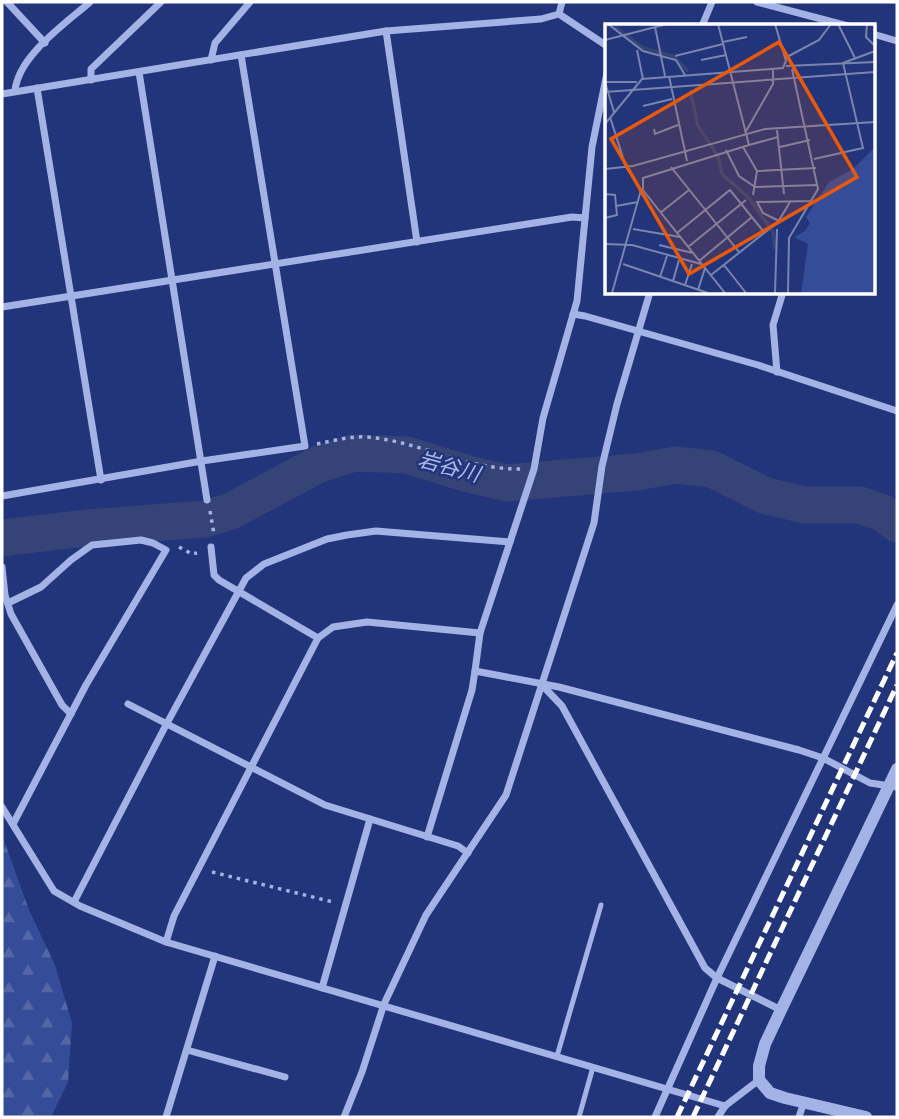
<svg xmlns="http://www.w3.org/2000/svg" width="899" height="1119" font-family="Mulish,'Noto Sans JP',sans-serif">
<defs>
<pattern id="forest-firs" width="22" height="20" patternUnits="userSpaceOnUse" patternTransform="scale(1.75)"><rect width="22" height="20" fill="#354c98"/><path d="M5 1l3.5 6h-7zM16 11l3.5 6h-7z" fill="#5367a7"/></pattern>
</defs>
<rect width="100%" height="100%" fill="#22347a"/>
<path fill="url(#forest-firs)" d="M2 835 29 910 55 965 72 1023 68 1082 51 1117H2Z"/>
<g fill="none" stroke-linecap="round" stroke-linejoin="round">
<path stroke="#354377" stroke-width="37" d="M2 538 86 528 205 519 231 511 319 464 354 453 407 455 468 474 507 483 636 472 676 465 712 469 766 496 805 505H860L883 513 897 524"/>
<g stroke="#a4b3e5" stroke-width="3.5" stroke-dasharray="3.5 5" stroke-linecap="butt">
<path d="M317 444C333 441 349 436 366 437 419 441 468 470 521 469"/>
<path d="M210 511 214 534"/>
<path d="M179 547 192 554 197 553"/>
<path d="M212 872 333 902"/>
</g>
<g stroke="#a4b3e5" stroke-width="5">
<path d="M557 1056 601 905"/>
<path d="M579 1117 593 1067"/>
</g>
<g stroke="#a4b3e5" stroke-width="7">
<path d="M7 2 45 43"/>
<path d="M757 2 848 26"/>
<path d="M559 14 607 46"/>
<path d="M702 26 712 2"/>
<path d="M386 31 417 242"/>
<path d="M873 34 897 41"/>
<path d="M211 60 215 43 250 2"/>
<path d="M139 72 207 500"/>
<path d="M607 73 592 147 577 301 543 418 534 469 480 633 475 671 559 687 799 750 823 758 870 783 897 787"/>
<path d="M91 80V69L161 2"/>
<path d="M37 88 101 480"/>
<path d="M15 91C18 56 65 24 90 2"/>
<path d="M2 94 386 31 541 19 559 14 562 2"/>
<path d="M2 307 572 217 585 218"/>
<path d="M573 314 585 316 758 365 897 411"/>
<path d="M777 372 773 325 783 292"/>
<path d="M2 496 202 461 305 446 241 55"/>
<path d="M211 547 214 575 219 580 318 638"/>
<path d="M2 567 5 595 11 614 62 705 71 714"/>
<path d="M8 603 41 587 71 560 92 545 141 540 153 543 166 550 86 685 13 824"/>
<path d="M542 685 562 706 705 968 717 978 781 1010"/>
<path d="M128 704 325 805 458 846 468 853"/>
<path d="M2 807 54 891 80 906 166 942 725 1106"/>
<path d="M427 837 472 690 475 671"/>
<path d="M74 902 166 725 246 578 264 564 327 539 347 535 376 531 510 542"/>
<path d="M166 942 174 916 318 638 333 627 367 622 480 633"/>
<path d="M322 988 370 819"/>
<path d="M187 1050 285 1077"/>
<path d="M166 1117 215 956"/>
<path d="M344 1117 362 1072 384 1004 426 915 506 795 594 523 602 466 617 404 650 292"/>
<path d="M655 1117 717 978 897 605"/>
<path d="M718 1117 725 1106 759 1080"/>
<path d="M799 1117 804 1102"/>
</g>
<path stroke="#a4b3e5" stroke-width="12" d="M866 1117 785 1098 770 1093 759 1080V1066L765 1044 781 1010 897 769"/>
<g stroke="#fff" stroke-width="5" stroke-dasharray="12 5" stroke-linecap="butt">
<path d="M677 1117 897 653"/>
<path d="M693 1117 897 685"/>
</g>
</g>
<g text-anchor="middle" stroke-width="5" stroke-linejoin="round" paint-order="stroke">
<g font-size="21" font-style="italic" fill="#afbded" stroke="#22347a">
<text transform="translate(449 467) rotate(15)" y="7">岩谷川</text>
</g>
</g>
<g transform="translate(605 24)">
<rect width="270" height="270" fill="#22347a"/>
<path d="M269 124V269H196L203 220 189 213 200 207 205 199 201 193 224 158 248 145Z" fill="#354c98"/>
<path fill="none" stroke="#354377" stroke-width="3.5" d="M9 2 38 24 68 32 83 47M85 66 93 102 113 132 117 150 144 174 168 208 170 225"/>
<path fill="none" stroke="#7a85af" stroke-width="2" d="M3 0 38 27 71 36 80 51M233 0 250 34M262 0 261 13 270 22M50 3 60 52M0 16 62 0M118 18 142 13M32 26 38 55M70 32 118 20M180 34 214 16 226 0M96 36 121 31M181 42 270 38M64 52 82 137M0 58 9 88M1 58H32M0 68 270 48M38 82 67 75M5 93 21 143 36 166 7 269M0 100 37 55 178 44 181 37 170 0M49 105 50 110 73 101M172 106 179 170M140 109 168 60V45M144 121 173 113M138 123 152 147 211 144M175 123 205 116M121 126 134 152 150 163 213 161M209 135 258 124 238 39 270 27M66 143 134 228M0 145 28 142 160 105 270 98M37 165 120 269M38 165V154L144 121 113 0M0 170 10 171 12 191 0 194M148 171 152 147M11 182 33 178M55 189 84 166M174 197 158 189 152 178 207 177M28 205 75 213M72 209 125 166 159 208M0 220 27 221 96 240M54 221 88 229M83 223 141 176M94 237 147 193M18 240 103 269M119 241 141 269M106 251 173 198 185 178M55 253 62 232M68 257 74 236M80 261 87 240M93 266 100 244M170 269 172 205M183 269 184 214 213 165 187 45"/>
<path fill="#e8590c" fill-opacity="0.15" stroke="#e8590c" stroke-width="3.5" d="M174 18 252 153 84 250 6 115Z"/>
<rect width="270" height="270" fill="none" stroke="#fff" stroke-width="3.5"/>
</g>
<rect width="899" height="1119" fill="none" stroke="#ffffff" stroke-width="7"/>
</svg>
